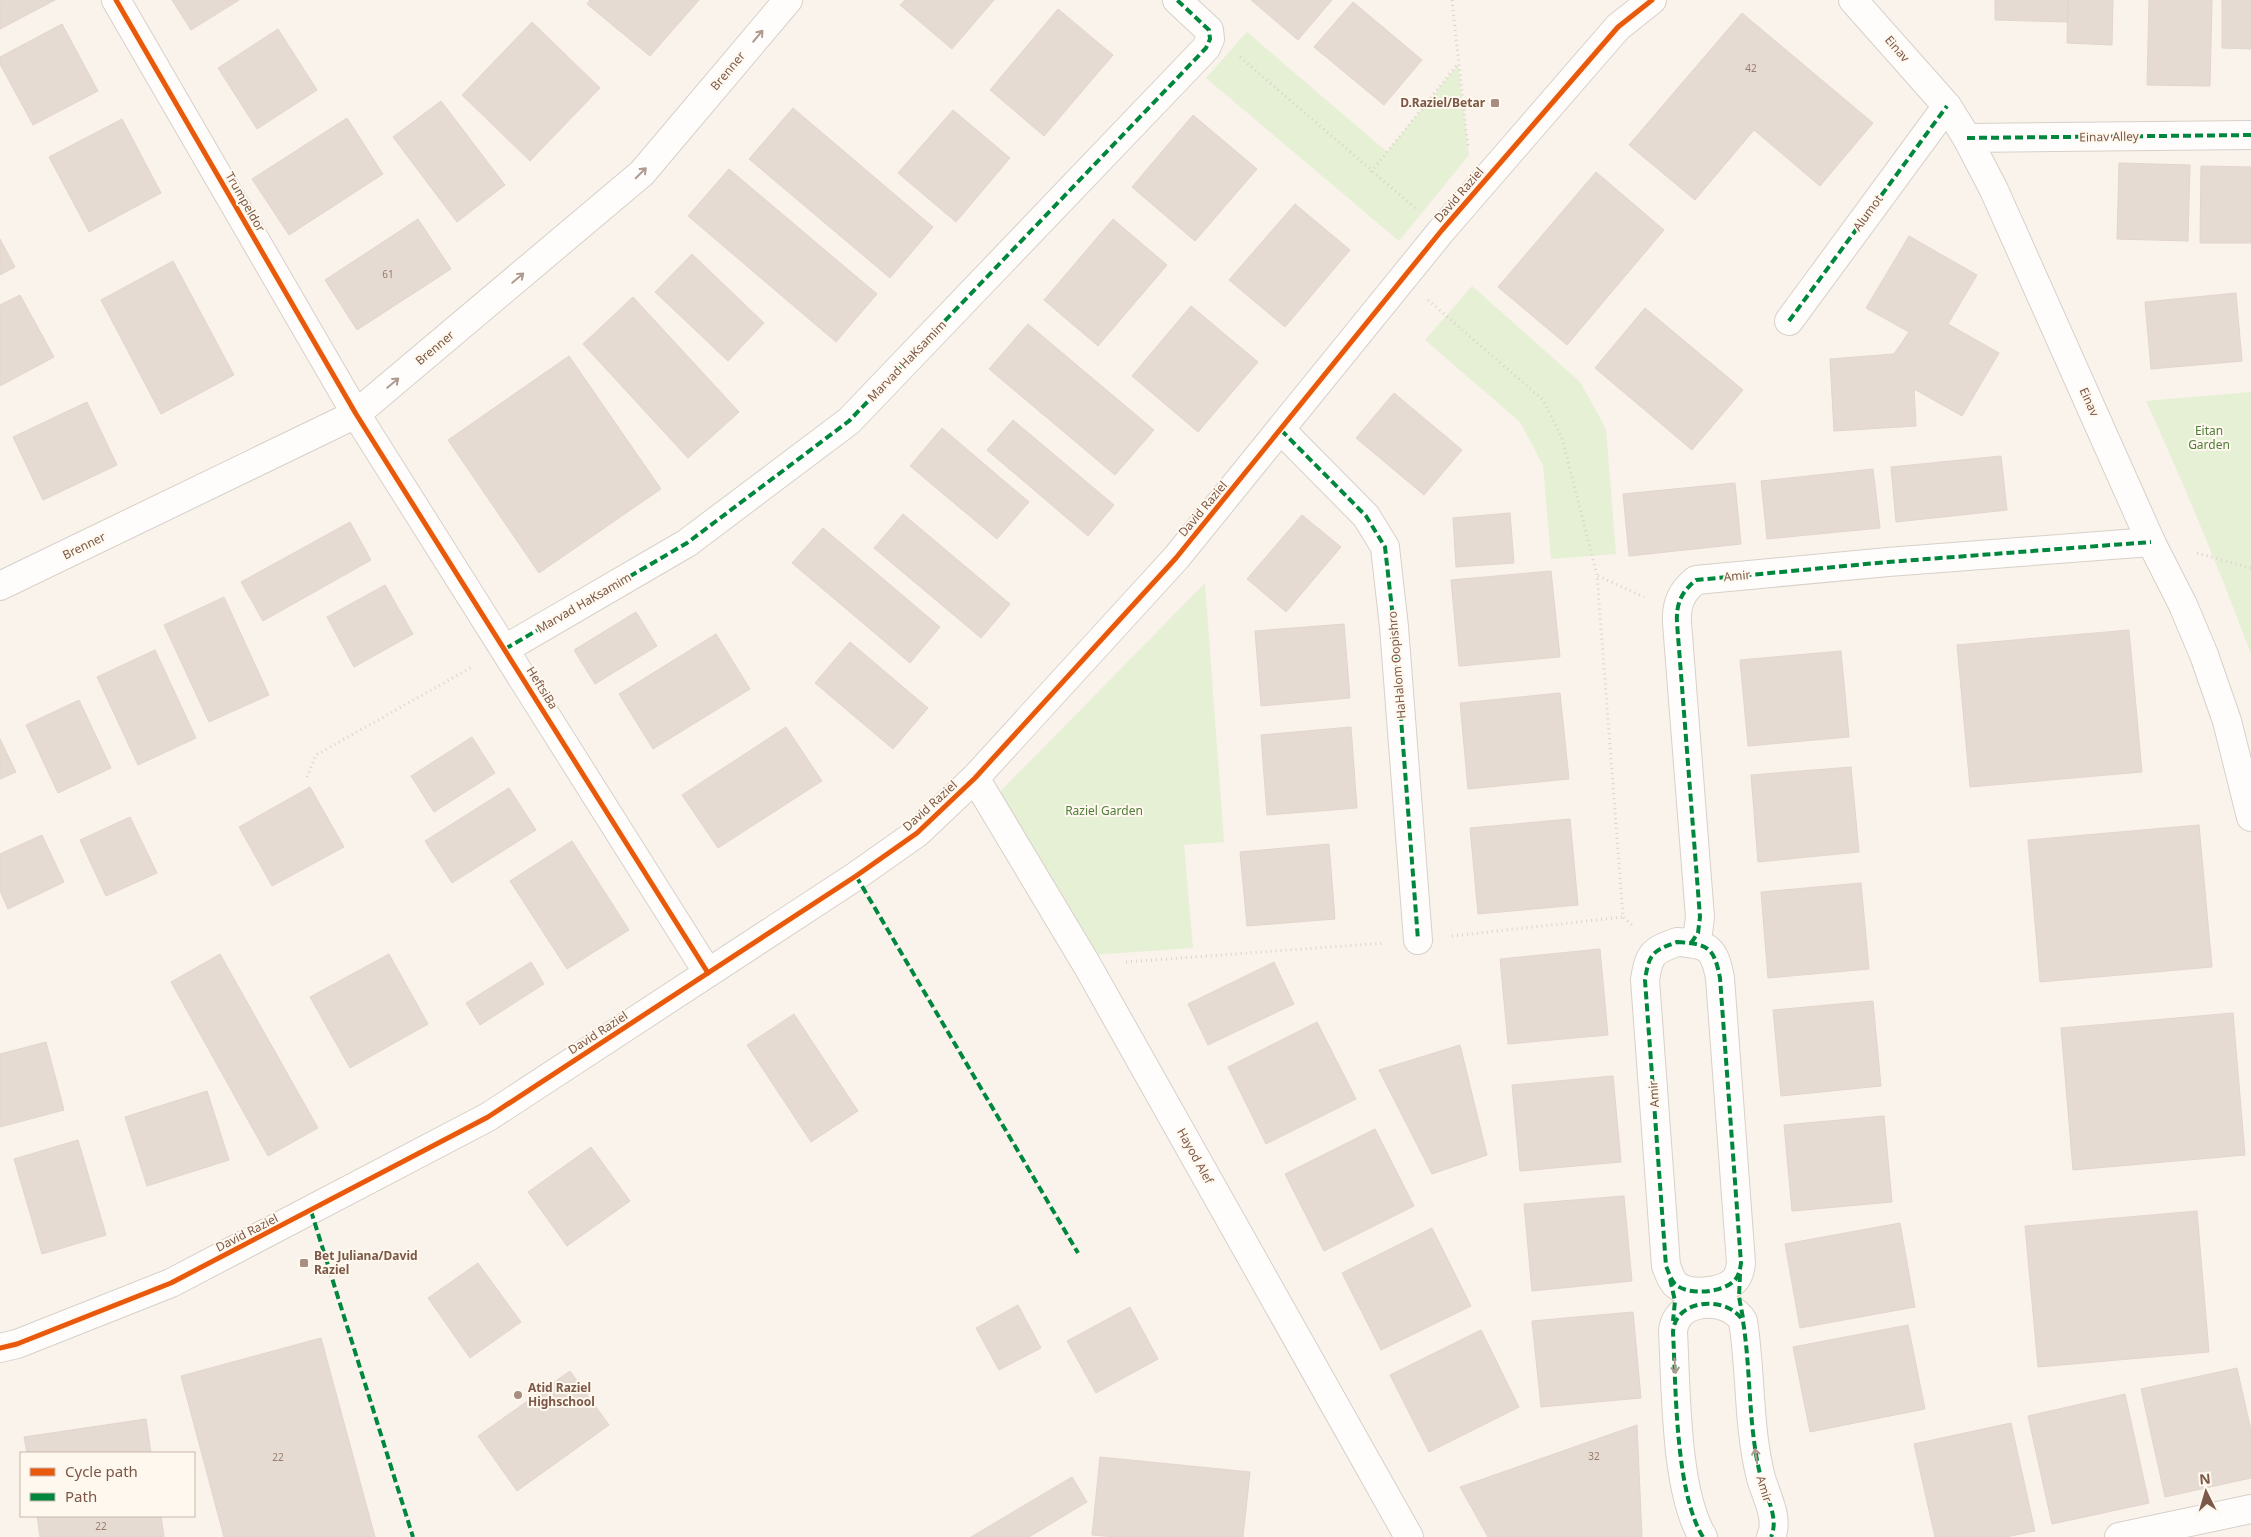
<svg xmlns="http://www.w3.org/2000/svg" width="2251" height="1537" font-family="'Noto Sans',sans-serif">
<rect width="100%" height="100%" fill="#f9f3eb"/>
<g fill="#e5f0d4">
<path d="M1247 32 1387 152 1458 65 1469 155 1399 241 1206 78Z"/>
<path d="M1472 286 1580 382 1606 429 1616 554 1551 559 1543 465 1520 422 1425 340Z"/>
<path d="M2251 392V654C2219 568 2184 484 2146 401Z"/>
<path d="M1205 583 1224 842 1184 845 1193 948 1091 955 994 798Z"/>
</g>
<g fill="#e6dbd2" stroke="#e3d5cc">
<path d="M0 0H55L0 29Z"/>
<path d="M172 0H239L191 30Z"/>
<path d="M590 0H699L650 56 587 4Z"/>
<path d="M905 0H994L952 49 900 5Z"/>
<path d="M1251 0H1332L1298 40Z"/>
<path d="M1995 0H2068L2067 22 1995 20Z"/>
<path d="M2068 0H2113L2112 45 2067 43Z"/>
<path d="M2149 0H2212L2210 86 2147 85Z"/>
<path d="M2222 0H2251V49L2222 48Z"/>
<path d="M1353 2 1422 60 1384 105 1314 47Z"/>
<path d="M1058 9 1113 55 1044 136 990 90Z"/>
<path d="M1742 13 1873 123 1820 186 1754 130 1695 200 1629 145Z"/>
<path d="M532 22 600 88 530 161 462 95Z"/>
<path d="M62 24 98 91 33 125 0 64V57Z"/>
<path d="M278 29 317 90 257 129 218 68Z"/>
<path d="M441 101 505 185 457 222 393 137Z"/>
<path d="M793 108 933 227 890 278 749 159Z"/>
<path d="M953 110 1010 158 956 222 898 173Z"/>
<path d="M1193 115 1257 169 1195 241 1132 187Z"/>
<path d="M347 118 383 174 289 235 252 179Z"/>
<path d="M122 119 161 193 89 232 49 157Z"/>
<path d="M2119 163 2190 165 2188 241 2117 239Z"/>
<path d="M2201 166 2251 167V243H2200Z"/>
<path d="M729 169 877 294 836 342 688 216Z"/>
<path d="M1596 172 1664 230 1567 345 1498 287Z"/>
<path d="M1295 204 1350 250 1285 327 1229 280Z"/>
<path d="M418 219 451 269 357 330 325 280Z"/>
<path d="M1113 219 1167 265 1098 346 1044 300Z"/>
<path d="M1909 236 1977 275 1948 324 1999 353 1962 416 1914 389 1916 426 1834 431 1830 359 1894 354 1909 332 1866 308Z"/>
<path d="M0 239 15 267 0 275Z"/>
<path d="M692 254 764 323 728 361 655 292Z"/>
<path d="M173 261 234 375 161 414 101 300Z"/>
<path d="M2236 293 2242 361 2151 369 2145 302Z"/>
<path d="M20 295 54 357 0 386V305Z"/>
<path d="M633 297 739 412 688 458 583 344Z"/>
<path d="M1191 306 1258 362 1198 432 1132 376Z"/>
<path d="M1645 308 1743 390 1692 450 1595 368Z"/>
<path d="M1028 324 1154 430 1115 475 989 369Z"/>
<path d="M569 356 661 489 539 573 448 440Z"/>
<path d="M1394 393 1462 450 1424 495 1356 438Z"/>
<path d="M87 402 117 465 43 500 13 437Z"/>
<path d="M1013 420 1114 505 1088 536 987 450Z"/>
<path d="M942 428 1029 502 997 539 910 466Z"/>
<path d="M2001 456 2007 510 1896 522 1891 467Z"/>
<path d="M1873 469 1880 528 1767 539 1761 481Z"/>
<path d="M1735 483 1741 544 1629 556 1623 494Z"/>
<path d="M1510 513 1514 563 1456 567 1453 518Z"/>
<path d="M903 514 1010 604 981 638 874 548Z"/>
<path d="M1302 515 1341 547 1286 612 1247 579Z"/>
<path d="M350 522 371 560 263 621 241 582Z"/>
<path d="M823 528 940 627 910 663 792 563Z"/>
<path d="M1551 571 1560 657 1459 666 1451 580Z"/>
<path d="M385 585 413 634 354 667 327 617Z"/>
<path d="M224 597 269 695 209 722 164 625Z"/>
<path d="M636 612 657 646 595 684 574 650Z"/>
<path d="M1344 624 1350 698 1261 706 1255 631Z"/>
<path d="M2129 630 2142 772 1970 787 1957 645Z"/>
<path d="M716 634 750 689 653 749 619 694Z"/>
<path d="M850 642 928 708 893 749 815 683Z"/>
<path d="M155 650 196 738 138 765 97 677Z"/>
<path d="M1841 651 1849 737 1748 746 1740 660Z"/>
<path d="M1560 693 1569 779 1468 789 1460 703Z"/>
<path d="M79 700 111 768 58 793 26 725Z"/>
<path d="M786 727 822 781 718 848 682 795Z"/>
<path d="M1351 727 1357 808 1267 815 1261 735Z"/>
<path d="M472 737 495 773 434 812 411 776Z"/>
<path d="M0 739 16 772 0 779Z"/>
<path d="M1851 767 1859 852 1758 862 1751 775Z"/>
<path d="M310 787 344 847 272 886 239 827Z"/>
<path d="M509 788 536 830 452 883 425 841Z"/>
<path d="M130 817 157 873 106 896 80 840Z"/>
<path d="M1570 819 1578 905 1478 914 1470 828Z"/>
<path d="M2199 825 2212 967 2040 982 2028 840Z"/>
<path d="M42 835 64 882 8 909 0 891V854Z"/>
<path d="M572 841 629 930 567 969 510 881Z"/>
<path d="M1329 844 1335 919 1247 926 1240 852Z"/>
<path d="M1861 883 1869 969 1768 978 1761 892Z"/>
<path d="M1600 949 1608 1035 1508 1044 1500 959Z"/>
<path d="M220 954 318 1128 268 1156 171 982Z"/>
<path d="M389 954 428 1024 350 1068 310 997Z"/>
<path d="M531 962 544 984 480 1025 466 1003Z"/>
<path d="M1274 962 1294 1004 1208 1045 1188 1004Z"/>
<path d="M1873 1001 1881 1086 1781 1096 1773 1010Z"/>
<path d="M2233 1013 2245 1155 2073 1170 2061 1028Z"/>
<path d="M794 1014 858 1111 811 1142 747 1045Z"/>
<path d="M1317 1022 1356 1099 1266 1144 1228 1067Z"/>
<path d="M46 1042 64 1110 0 1127V1054Z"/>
<path d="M1460 1045 1487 1155 1432 1174 1379 1070Z"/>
<path d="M1613 1076 1621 1162 1520 1171 1512 1085Z"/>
<path d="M207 1091 229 1160 147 1186 125 1117Z"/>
<path d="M1884 1116 1892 1202 1792 1211 1784 1125Z"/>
<path d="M1375 1129 1414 1206 1324 1251 1285 1174Z"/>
<path d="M78 1140 106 1235 42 1254 14 1159Z"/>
<path d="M591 1147 630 1201 567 1246 528 1192Z"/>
<path d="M1624 1196 1632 1281 1532 1291 1524 1204Z"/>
<path d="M2197 1211 2209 1352 2038 1367 2025 1226Z"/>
<path d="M1900 1223 1915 1307 1800 1328 1785 1244Z"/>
<path d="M1432 1228 1471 1306 1381 1350 1342 1273Z"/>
<path d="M478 1263 521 1322 470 1358 428 1298Z"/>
<path d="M1018 1305 1041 1348 999 1370 976 1328Z"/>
<path d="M1130 1307 1158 1359 1096 1393 1067 1341Z"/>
<path d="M1633 1312 1641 1398 1541 1407 1532 1321Z"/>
<path d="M1908 1325 1925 1409 1810 1432 1793 1347Z"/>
<path d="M1481 1330 1519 1407 1429 1452 1390 1375Z"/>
<path d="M321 1338 375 1537H224L181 1376Z"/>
<path d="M2237 1368 2251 1430V1478L2165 1497 2141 1389Z"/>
<path d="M570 1371 609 1425 517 1491 478 1436Z"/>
<path d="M2125 1394 2149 1503 2052 1524 2028 1416Z"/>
<path d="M146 1419 151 1453H27L24 1437Z"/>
<path d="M2011 1423 2035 1531 2006 1537H1935L1914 1444Z"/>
<path d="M1637 1425 1642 1537H1488L1460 1487Z"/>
<path d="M1100 1457 1250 1472 1243 1537H1115L1092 1535Z"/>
<path d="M1072 1477 1087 1502 1029 1537H971Z"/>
<path d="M37 1516H161L164 1537H40Z"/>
</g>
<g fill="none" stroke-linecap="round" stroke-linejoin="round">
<g stroke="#d8d0c9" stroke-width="30">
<g id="minor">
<path d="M116 0 356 414 708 973"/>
<path d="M1853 0 1947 106 1967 138 1994 190 2151 542 2183 605 2204 655 2227 721 2251 817"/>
<path d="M1967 138 2251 135"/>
<path d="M1789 321 1947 106"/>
<path d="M1281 430 1366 516 1385 547 1394 627 1418 940"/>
<path d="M0 586 356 414 642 173 788 0"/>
<path d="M505 649 687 543 849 421 1206 48 1210 39 1209 30 1177 0"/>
<path d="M975 778 1087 965 1409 1537"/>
<path d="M1677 942C1708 944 1714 947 1720 978L1741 1263C1740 1270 1739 1276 1734 1281 1721 1293 1688 1296 1675 1284 1670 1278 1669 1273 1666 1266L1645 980C1649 954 1652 951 1677 942Z"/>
<path d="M1691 943 1698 933 1700 917 1677 623C1676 604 1681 592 1696 580L1888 562 2151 542"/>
<path d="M1703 1537C1675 1492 1676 1386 1673 1332 1675 1298 1728 1295 1743 1321 1751 1371 1748 1424 1760 1474 1764 1493 1780 1517 1771 1537"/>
<path d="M2119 1537 2251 1509"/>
</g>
</g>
<g stroke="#d8d0c9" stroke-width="30">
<path id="tertiary" d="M0 1348 17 1344 171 1283 488 1117 856 876 917 833 975 778 1176 558 1442 230 1618 27 1652 0"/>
</g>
<g stroke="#dcd2cc" stroke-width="3" stroke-dasharray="1 4" stroke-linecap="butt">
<path d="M1452 0 1468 147"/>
<path d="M1240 57 1415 208"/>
<path d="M1371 172 1457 65"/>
<path d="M1428 300 1543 400 1562 438 1597 575 1623 917 1634 927"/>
<path d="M2197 553 2251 568"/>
<path d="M1598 576 1644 597"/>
<path d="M307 777 316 755 474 666"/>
<path d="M1452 936 1623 917"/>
<path d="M1126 962 1384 943"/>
</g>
<use href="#minor" stroke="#fefdfc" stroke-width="28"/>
<use href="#tertiary" stroke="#fefdfc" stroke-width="28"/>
<g stroke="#00873e" stroke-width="4" stroke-dasharray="8 4" stroke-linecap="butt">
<path d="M1967 138 2251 135"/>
<path d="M1789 321 1947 106"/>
<path d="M1281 430 1366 516 1385 547 1394 627 1418 940"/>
<path d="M505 649 687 543 849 421 1206 48 1210 39 1209 30 1177 0"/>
<path d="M856 876 1078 1253"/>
<path d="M1677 942C1708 944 1714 947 1720 978L1741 1263C1740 1270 1739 1276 1734 1281 1721 1293 1688 1296 1675 1284 1670 1278 1669 1273 1666 1266L1645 980C1649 954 1652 951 1677 942Z"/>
<path d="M1691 943 1698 933 1700 917 1677 623C1676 604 1681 592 1696 580L1888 562 2151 542"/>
<path d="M311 1211 413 1537"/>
<path d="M1740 1274 1739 1297 1743 1318"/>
<path d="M1670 1279 1675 1301 1673 1321"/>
<path d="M1703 1537C1675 1492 1676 1386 1673 1332 1675 1298 1728 1295 1743 1321 1751 1371 1748 1424 1760 1474 1764 1493 1780 1517 1771 1537"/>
</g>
<g stroke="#fff8ee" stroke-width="8">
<g id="cycleway">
<path d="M116 0 356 414 708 973"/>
<path d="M0 1348 17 1344 171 1283 488 1117 856 876 917 833 975 778 1176 558 1442 230 1618 27 1652 0"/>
</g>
</g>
<use href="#cycleway" stroke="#e8590c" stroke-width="5"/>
</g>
<defs><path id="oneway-shaft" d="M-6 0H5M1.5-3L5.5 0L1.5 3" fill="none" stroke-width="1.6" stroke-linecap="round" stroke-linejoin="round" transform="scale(1.25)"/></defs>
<g stroke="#af9a8f">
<use href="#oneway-shaft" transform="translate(758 36) rotate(-50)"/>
<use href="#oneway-shaft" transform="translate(641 173) rotate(-45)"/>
<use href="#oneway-shaft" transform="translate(518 278) rotate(-40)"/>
<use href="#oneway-shaft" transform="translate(393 383) rotate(-40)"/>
<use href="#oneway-shaft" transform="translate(1675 1366) rotate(86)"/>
<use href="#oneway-shaft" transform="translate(1756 1456) rotate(-99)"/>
</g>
<g fill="#a78e80" stroke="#fff8ee" stroke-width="2">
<rect x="1490" y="98" width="10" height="10" rx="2.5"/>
<rect x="299" y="1258" width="10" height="10" rx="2.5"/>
<circle cx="518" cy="1395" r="5"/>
</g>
<g text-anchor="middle" stroke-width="4" stroke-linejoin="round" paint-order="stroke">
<g font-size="10" fill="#987b6c">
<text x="1751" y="72">42</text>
<text x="388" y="278">61</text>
<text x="1594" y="1460">32</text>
<text x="278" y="1461">22</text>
<text x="101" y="1530">22</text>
</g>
<g font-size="12" fill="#7b5847" stroke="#fff8ee">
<text transform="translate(1897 49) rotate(49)" y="4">Einav</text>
<text transform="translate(728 71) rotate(-50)" y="4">Brenner</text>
<text transform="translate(2109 137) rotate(-1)" y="4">Einav Alley</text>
<text transform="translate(1459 195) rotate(-49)" y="4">David Raziel</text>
<text transform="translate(245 202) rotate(60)" y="4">Trumpeldor</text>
<text transform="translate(1868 213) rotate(-54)" y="4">Alumot</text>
<text transform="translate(435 348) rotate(-40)" y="4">Brenner</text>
<text transform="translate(907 361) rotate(-46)" y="4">Marvad HaKsamim</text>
<text transform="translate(2089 402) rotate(66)" y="4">Einav</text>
<text transform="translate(1203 509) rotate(-50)" y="4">David Raziel</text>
<text transform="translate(84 546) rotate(-26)" y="4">Brenner</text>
<text transform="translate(1737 576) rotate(-5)" y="4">Amir</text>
<text transform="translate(584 603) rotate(-30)" y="4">Marvad HaKsamim</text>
<text transform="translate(1397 665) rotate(-95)" y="4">HaHalom Oopishro</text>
<text transform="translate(542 688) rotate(58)" y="4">HeftsiBa</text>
<text transform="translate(930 806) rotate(-42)" y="4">David Raziel</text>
<text transform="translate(598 1033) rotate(-33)" y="4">David Raziel</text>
<text transform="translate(1654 1094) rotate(-94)" y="4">Amir</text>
<text transform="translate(1195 1156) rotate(61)" y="4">Hayod Alef</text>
<text transform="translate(247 1233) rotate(-27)" y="4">David Raziel</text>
<text transform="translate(1764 1489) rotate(73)" y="4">Amir</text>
</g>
<g font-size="12" font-weight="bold" fill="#7b5847" stroke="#fff8ee" text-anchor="start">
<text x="1485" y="107" text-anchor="end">D.Raziel/Betar</text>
<text x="314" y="1260">Bet Juliana/David<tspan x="314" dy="14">Raziel</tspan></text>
<text x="528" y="1392">Atid Raziel<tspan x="528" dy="14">Highschool</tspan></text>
</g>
<g font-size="12" fill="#507c3b" stroke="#fff8ee">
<text x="2209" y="435">Eitan<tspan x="2209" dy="14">Garden</tspan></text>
<text x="1104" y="815">Raziel Garden</text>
</g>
</g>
<rect x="20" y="1452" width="175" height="65" fill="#fff8ee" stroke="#cab8ab"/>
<rect x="30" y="1468" width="25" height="8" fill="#e8590c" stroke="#cab8ab"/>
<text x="65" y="1477" font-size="15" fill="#7b5847">Cycle path</text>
<rect x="30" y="1493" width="25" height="8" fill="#00873e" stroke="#cab8ab"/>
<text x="65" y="1502" font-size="15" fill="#7b5847">Path</text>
<g transform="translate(2206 1492) rotate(355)" stroke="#fff8ee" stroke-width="4" paint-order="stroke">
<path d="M0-4L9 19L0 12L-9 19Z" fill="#7b5847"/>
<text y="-8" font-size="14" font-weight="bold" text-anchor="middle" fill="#7b5847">N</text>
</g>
</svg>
